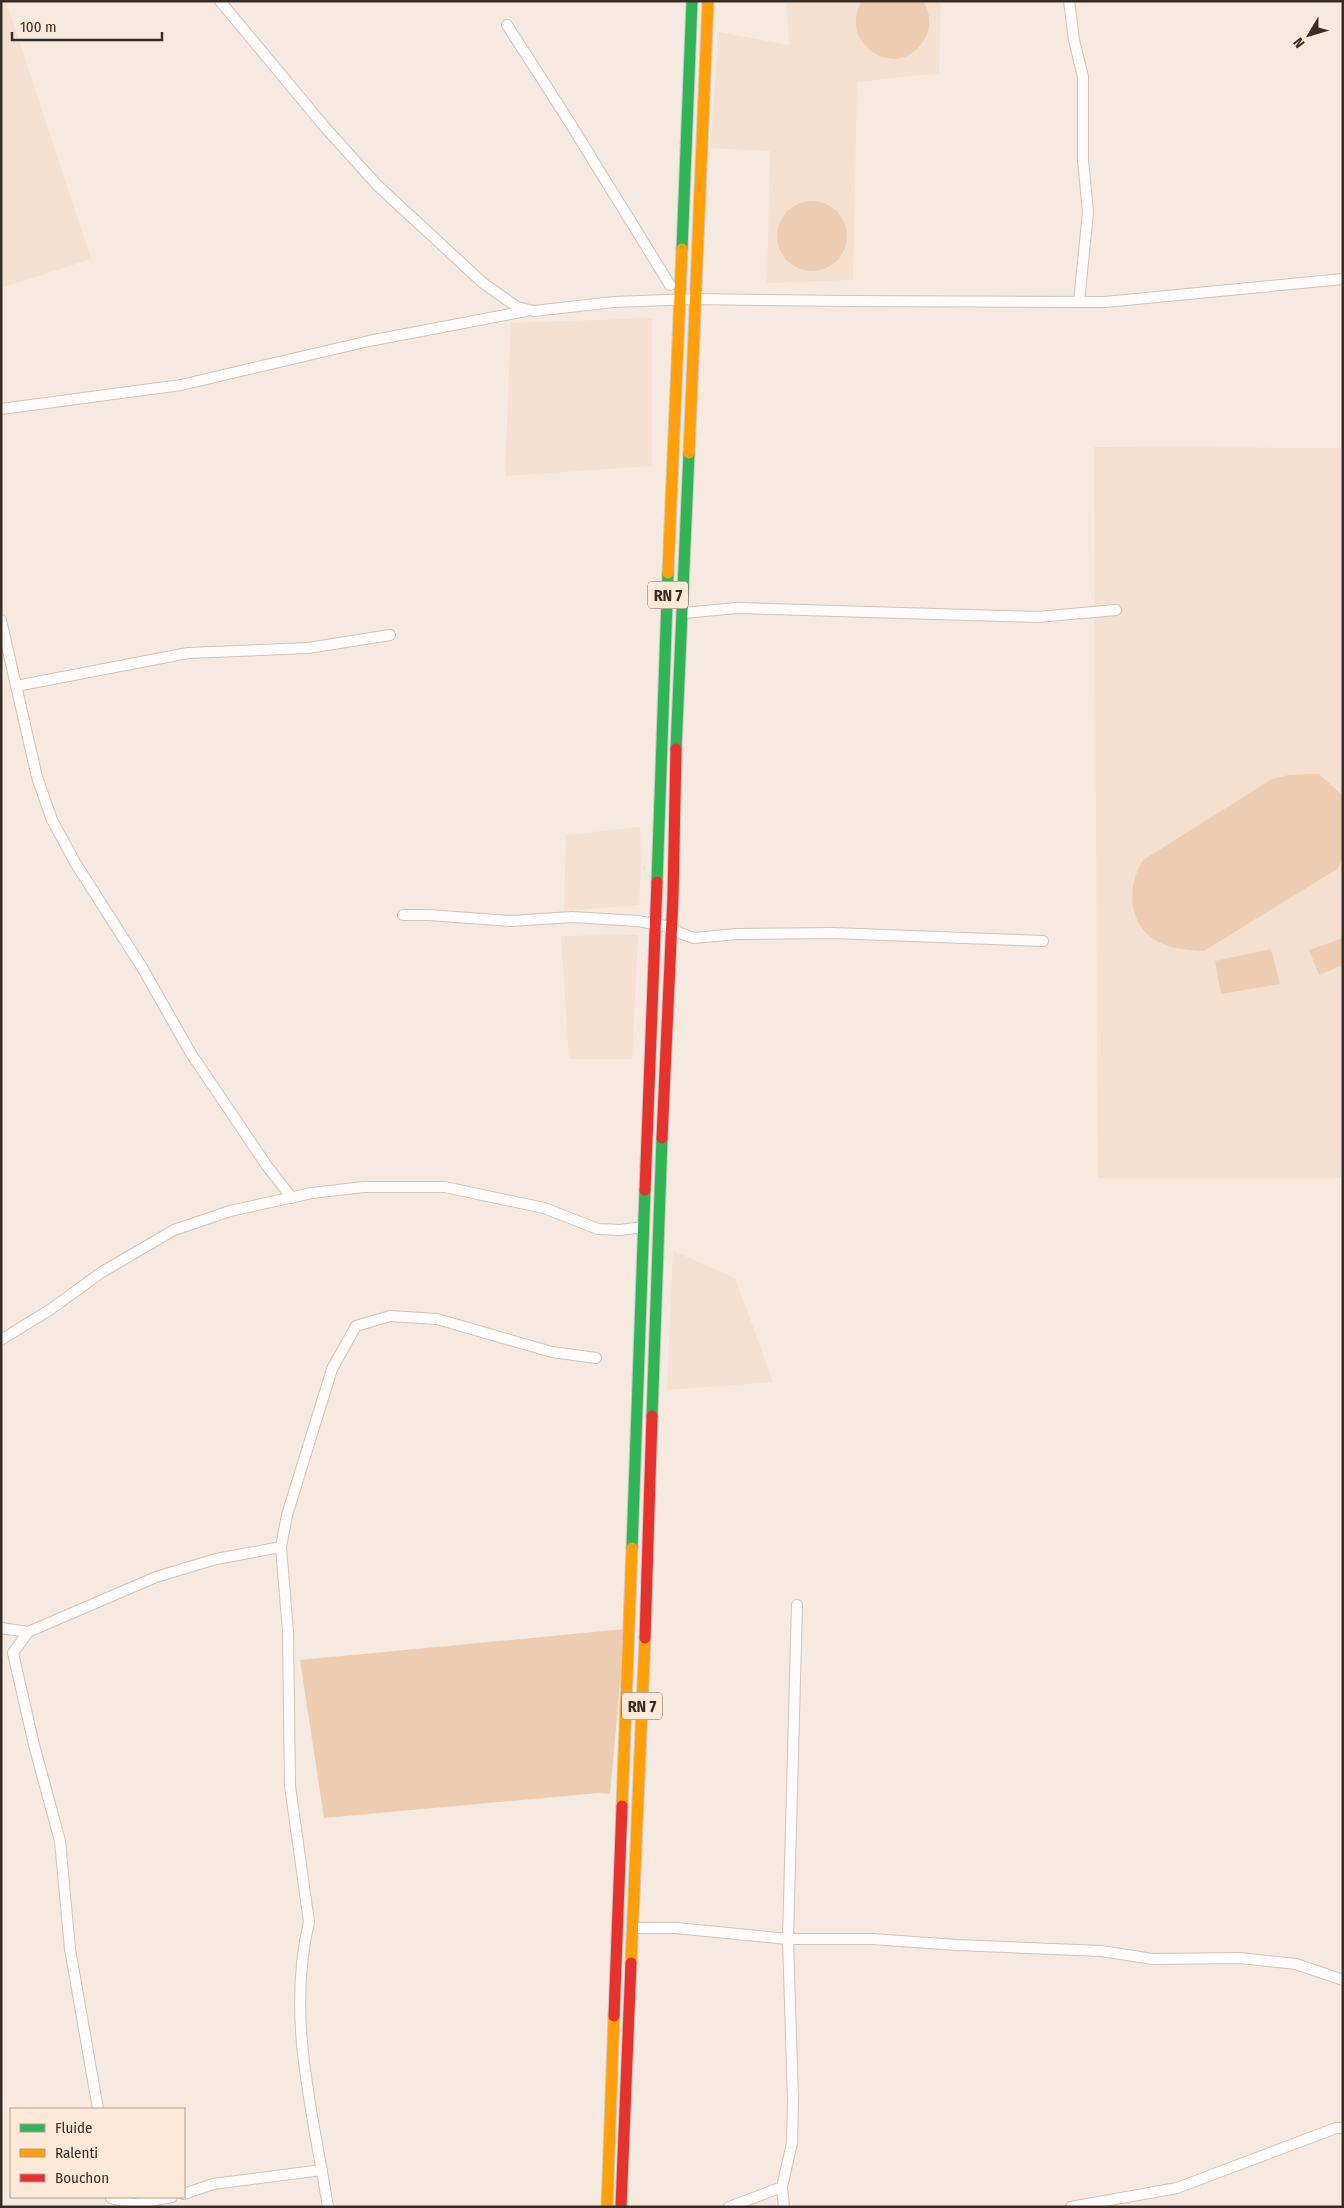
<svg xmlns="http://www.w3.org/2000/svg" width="1344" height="2208" font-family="'Fira Sans Condensed',sans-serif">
<rect width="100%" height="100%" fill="#f5e9e0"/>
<g fill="#f4e0d1">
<path d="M1 1H6L91 259 1 288Z"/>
<path d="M786 1H941L939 73 857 82 853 280 767 283 770 151 710 148 719 32 789 45Z"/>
<path d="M652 318V466L505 476 511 323Z"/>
<path d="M1094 447 1343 448V1178H1098Z"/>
<path d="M640 827 641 868 639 905 564 911 566 835Z"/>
<path d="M638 935 632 1059H569L561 936Z"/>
<path d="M673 1251 735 1278 773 1382 667 1390Z"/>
</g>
<g fill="#edccb2">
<path d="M862 1H923C930 13 932 26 925 38 901 84 836 45 862 1Z"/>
<circle cx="812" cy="236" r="35"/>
<path d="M1308 774H1319L1343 796V859L1337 869 1204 951C1191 950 1178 950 1166 945 1129 932 1124 890 1143 860L1272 779 1289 775Z"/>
<path d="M1343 938V965L1319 975 1309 950Z"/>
<path d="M1271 949 1280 984 1221 994 1215 961Z"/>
<path d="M625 1629 610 1794 599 1793 324 1818 300 1660Z"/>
</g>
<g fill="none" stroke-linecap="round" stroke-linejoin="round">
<g stroke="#cec4bb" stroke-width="12">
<g id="street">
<path d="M220 1 323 125 377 185 483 283 517 307 534 311 614 302 694 299 849 301 1105 302 1343 279"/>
<path d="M1069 1 1074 40 1083 77V160L1088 212 1079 302"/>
<path d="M507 25 565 115 670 285"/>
<path d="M1 409 181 385 369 341 526 311"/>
<path d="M683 613 737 608 1037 617 1116 610"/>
<path d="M1 620 37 777 52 820 76 864 143 969 190 1052 267 1166 292 1198"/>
<path d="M16 686 188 653 308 648 390 635"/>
<path d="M403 915H429L511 921 572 917 638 921 671 927 680 933 694 938 737 934 832 933 1043 941"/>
<path d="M1 1340 51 1309 102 1272 174 1230 230 1211 312 1193 364 1187H445L544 1208 598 1229 620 1230 644 1227"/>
<path d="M1 1628 28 1632"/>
<path d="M634 1928H676L788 1939H872L957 1945 1101 1951 1153 1959 1240 1958 1296 1964 1343 1980"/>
<path d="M98 2109 70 1949 60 1841 34 1745 13 1653 28 1632 156 1577 216 1559 281 1547"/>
<path d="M184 2194 213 2184 322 2170"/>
<path d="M111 2198 134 2204 172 2197"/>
<path d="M328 2207C313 2112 286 2018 309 1922L290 1786 288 1632 281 1547 287 1515 332 1369 356 1326 390 1316 437 1319 552 1352 596 1358"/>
<path d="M729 2207 782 2187"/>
<path d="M784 2207 782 2187 792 2143 793 2100 788 1939 797 1605"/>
<path d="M1071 2207 1177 2188 1336 2128H1343"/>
</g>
</g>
<g stroke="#cfc9c4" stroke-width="13">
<g id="fast">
<path d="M682 249 692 1"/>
<path d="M676 749 689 453"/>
<path d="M657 882 668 573"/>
<path d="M652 1416 662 1138"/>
<path d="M632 1548 645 1190"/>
</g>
</g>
<g stroke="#cfc9c4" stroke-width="13">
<g id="slow">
<path d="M689 453 708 1"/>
<path d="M668 573 682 249"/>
<path d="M622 1806 632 1548"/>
<path d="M631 1963 645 1638"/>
<path d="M607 2207 614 2016"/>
</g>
</g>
<g stroke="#cfc9c4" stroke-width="13">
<g id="jam">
<path d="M662 1138 673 897 676 749"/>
<path d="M645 1190 657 882"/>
<path d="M645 1638 652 1416"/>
<path d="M614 2016 622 1806"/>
<path d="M621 2207 631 1963"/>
</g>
</g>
<use href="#street" stroke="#fefcfa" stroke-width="10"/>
<use href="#fast" stroke="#30b455" stroke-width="11"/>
<use href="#slow" stroke="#ff9f0a" stroke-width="11"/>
<use href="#jam" stroke="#e5322d" stroke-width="11"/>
</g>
<g text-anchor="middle" stroke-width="5" stroke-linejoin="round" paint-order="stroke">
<g fill="#fee8d7" stroke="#73665b" stroke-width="1">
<rect x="648" y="581.5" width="40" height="27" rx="4"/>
<rect x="622" y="1692.5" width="40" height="27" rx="4"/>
</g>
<g font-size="16" font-weight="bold" fill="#382e26">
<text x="668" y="601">RN 7</text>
<text x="642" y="1712">RN 7</text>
</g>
</g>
<rect width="1344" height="2208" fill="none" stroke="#382e26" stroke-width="5"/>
<rect x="10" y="2108" width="175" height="90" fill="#fee8d7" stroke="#af9e90"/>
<rect x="20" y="2124" width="25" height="8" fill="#30b455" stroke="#af9e90"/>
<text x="55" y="2133" font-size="15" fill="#382e26">Fluide</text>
<rect x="20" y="2149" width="25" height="8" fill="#ff9f0a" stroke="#af9e90"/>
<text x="55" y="2158" font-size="15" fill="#382e26">Ralenti</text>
<rect x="20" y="2174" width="25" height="8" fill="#e5322d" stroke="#af9e90"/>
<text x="55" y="2183" font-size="15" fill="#382e26">Bouchon</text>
<g transform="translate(1309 35) rotate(232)" stroke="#fee8d7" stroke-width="4" paint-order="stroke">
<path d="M0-4L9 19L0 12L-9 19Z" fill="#382e26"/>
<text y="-8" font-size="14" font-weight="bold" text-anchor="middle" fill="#382e26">N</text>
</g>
<path d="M12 32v8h150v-8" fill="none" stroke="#382e26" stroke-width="2.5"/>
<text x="20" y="32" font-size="15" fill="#382e26" stroke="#fee8d7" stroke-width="4" paint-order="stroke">100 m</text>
</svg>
